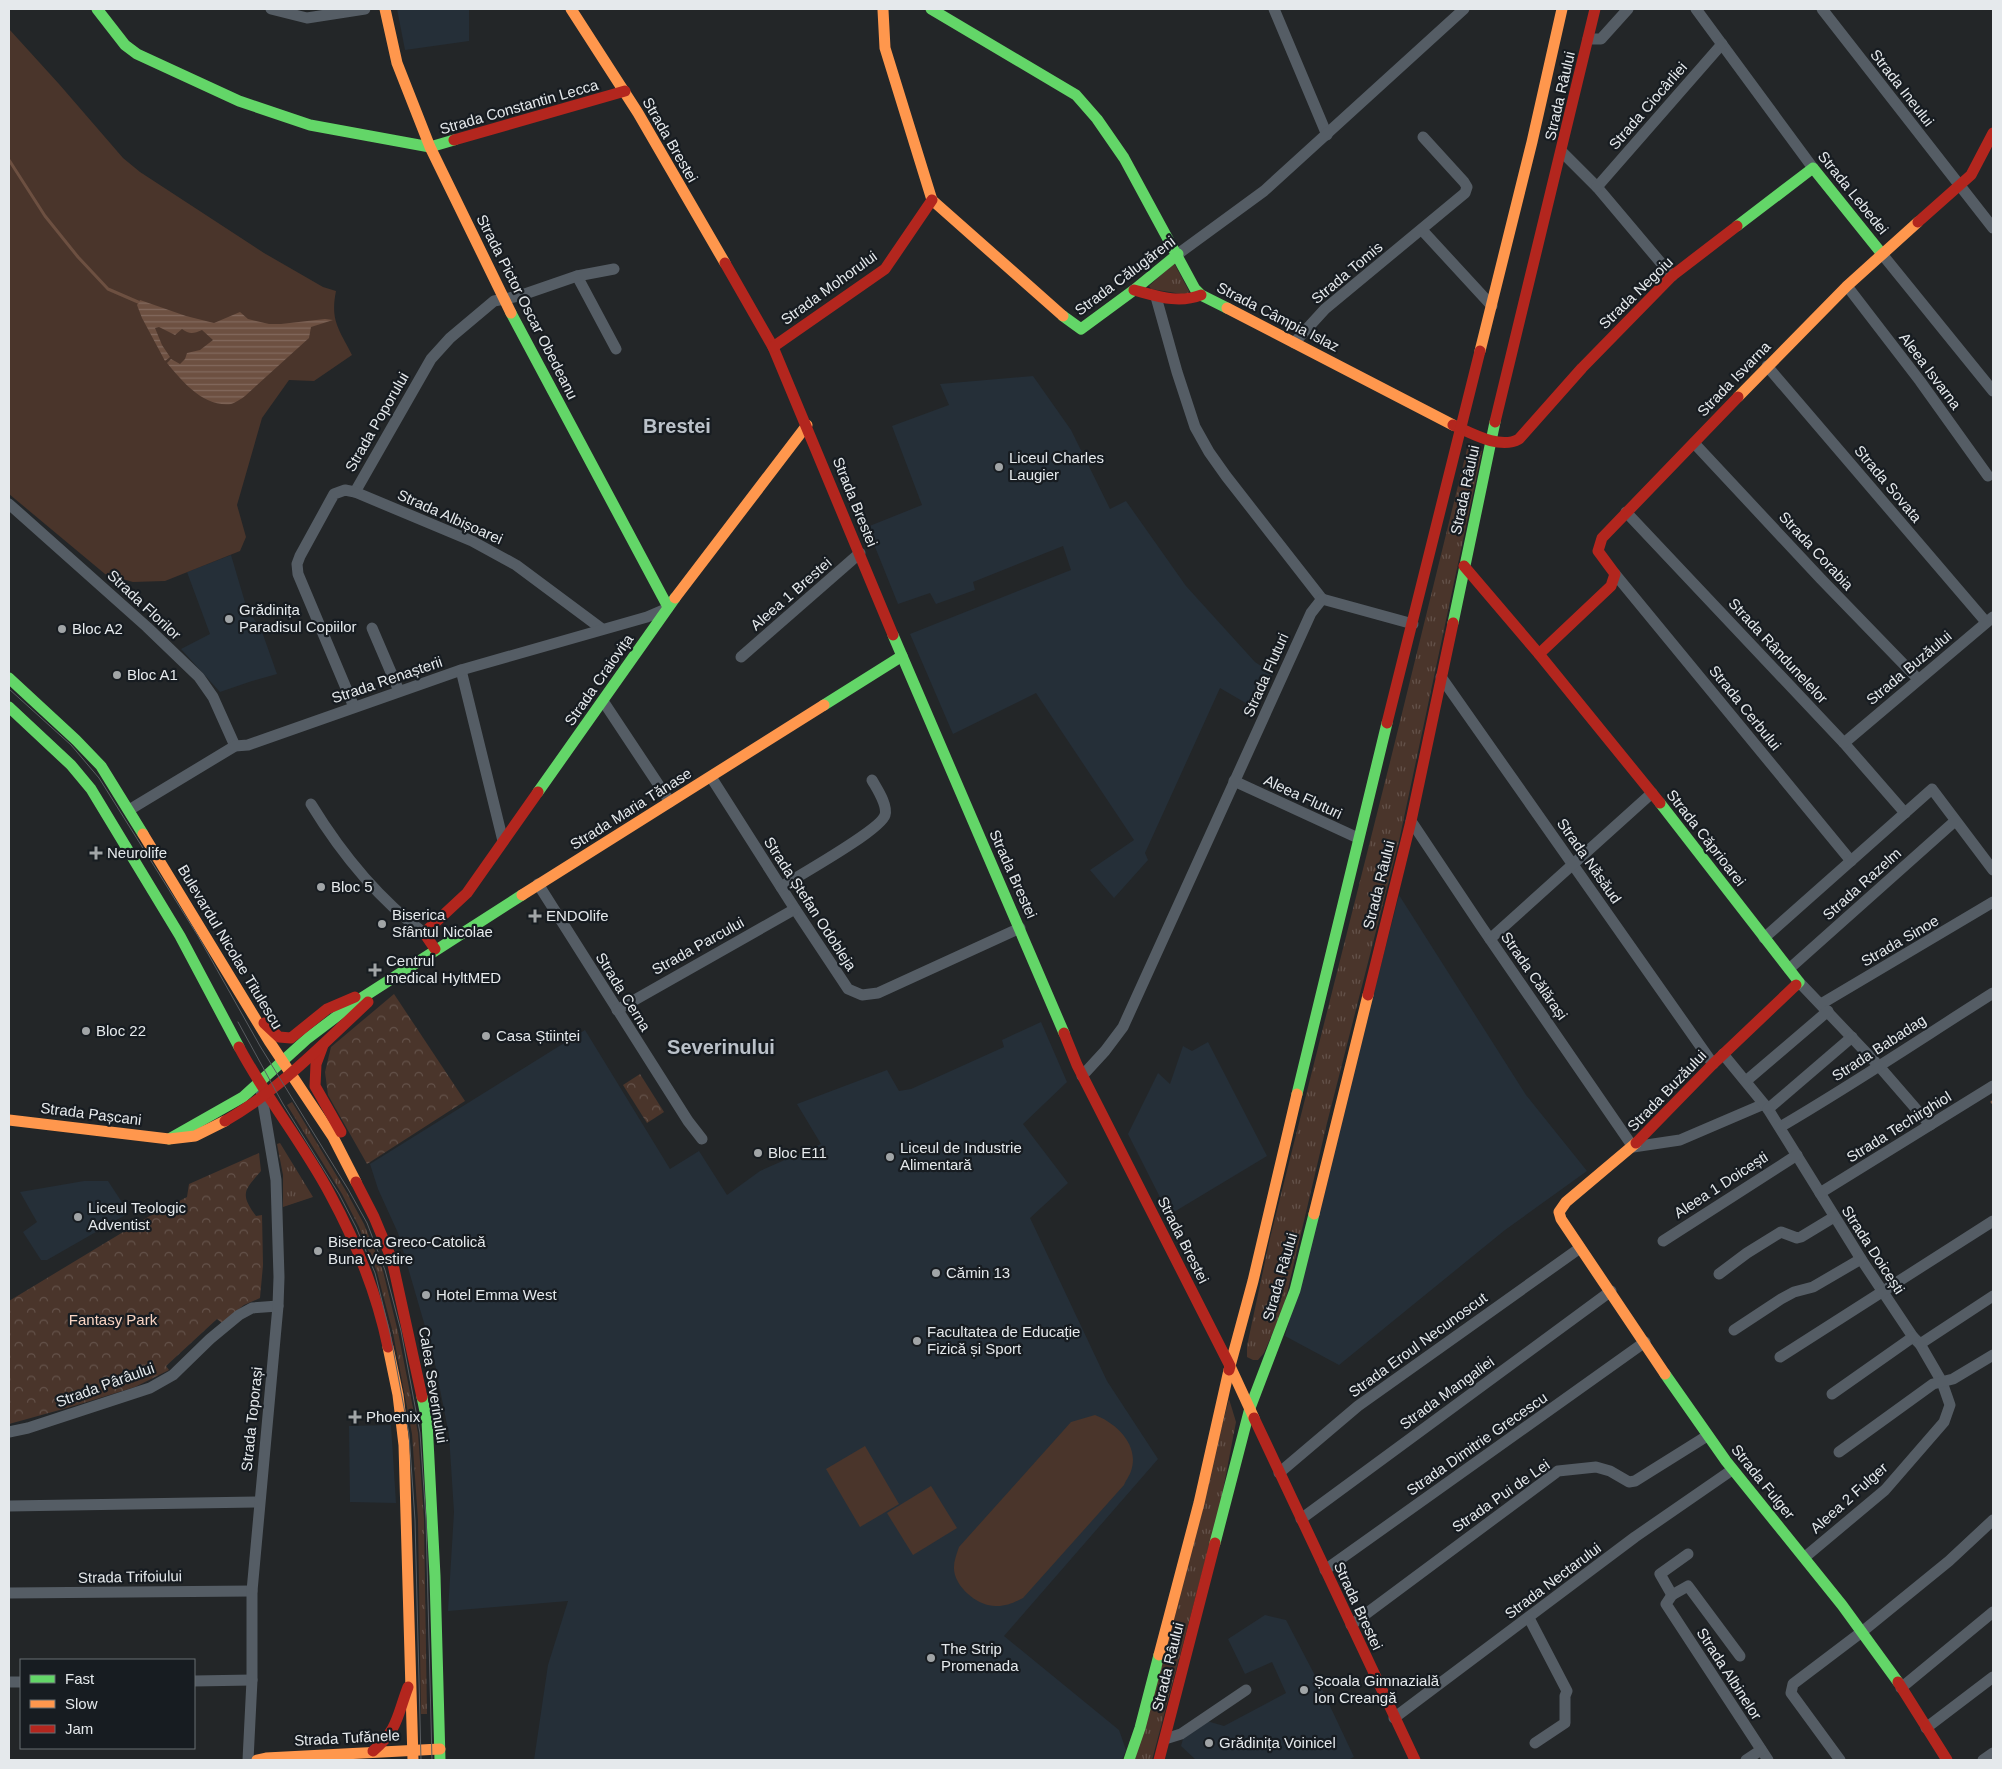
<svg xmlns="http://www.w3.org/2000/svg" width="2002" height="1769" font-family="Arial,sans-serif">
<defs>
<pattern id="grass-tufts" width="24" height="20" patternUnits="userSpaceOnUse" patternTransform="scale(1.25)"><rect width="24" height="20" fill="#4a352b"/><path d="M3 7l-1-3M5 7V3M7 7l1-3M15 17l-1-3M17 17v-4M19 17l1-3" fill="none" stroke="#64524a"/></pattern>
<pattern id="park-crowns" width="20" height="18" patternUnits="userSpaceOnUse" patternTransform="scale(1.25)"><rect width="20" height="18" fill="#4a352b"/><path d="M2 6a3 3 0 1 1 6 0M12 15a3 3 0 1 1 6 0" fill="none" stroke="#64524a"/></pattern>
<pattern id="water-rules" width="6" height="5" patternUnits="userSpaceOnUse" patternTransform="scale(1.25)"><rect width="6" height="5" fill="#6d5041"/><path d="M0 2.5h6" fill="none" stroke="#82695d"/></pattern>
</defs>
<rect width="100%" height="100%" fill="#232628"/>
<g fill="#252f38">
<path d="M397 9H469V41L405 50Z"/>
<path d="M1033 376 1071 430 1110 509 1126 501 1186 586 1255 662 1273 674 1256 709 1220 688 1145 853 1148 860 1114 898 1090 870 1134 840 1036 693 953 734 910 634 1071 570 1063 546 973 582 975 590 936 604 930 593 898 604 867 527 922 505 892 426 949 405 940 384Z"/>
<path d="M231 555 247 609 261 629 277 674 252 681 220 692 181 649 210 634 187 572Z"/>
<path d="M1399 895 1526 1095 1587 1171 1505 1230 1339 1365 1285 1336Z"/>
<path d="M1041 1022 1067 1082 1023 1124 1068 1183 1030 1218 1107 1381 1158 1459 1004 1636 1119 1730 1126 1750 1122 1760H534L548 1665 568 1601 448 1611 454 1512 449 1435 433 1354 398 1233 378 1189 370 1164 585 1030 670 1169 699 1151 727 1195 760 1171 821 1144 797 1104 887 1070 899 1091 911 1089 1004 1047 1002 1040Z"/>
<path d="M1208 1042 1267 1156 1169 1215 1128 1134 1158 1073 1170 1084 1183 1046 1192 1051Z"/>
<path d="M84 1181H108L129 1213 47 1260H41L23 1232 37 1222 20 1192Z"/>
<path d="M391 1425 396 1503 350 1502 349 1426Z"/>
<path d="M1265 1615 1286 1620 1321 1687 1354 1757 1348 1760H1212L1195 1759 1181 1746 1183 1739 1207 1721 1224 1726 1286 1693 1272 1662 1245 1674 1228 1639Z"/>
</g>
<g fill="url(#grass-tufts)">
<path d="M1174 263 1189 291 1188 295 1151 289 1149 286Z"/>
<path d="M1469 447 1482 451 1399 841 1327 1123 1284 1306 1264 1353 1258 1360H1253L1247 1357V1346L1270 1238 1391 758 1467 449Z"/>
<path d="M292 1102 346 1191 364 1224 383 1271 398 1332 418 1433 424 1519 427 1714H421L418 1520 412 1434 393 1333 377 1272 359 1227 342 1194 287 1105Z"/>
<path d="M280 1143 313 1197 283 1207V1175L277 1144Z"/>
<path d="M1229 1399 1236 1422 1220 1506 1152 1760H1135Z"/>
</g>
<g fill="url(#park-crowns)">
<path d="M394 994 465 1101 367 1164 328 1095 325 1072 331 1047Z"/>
<path d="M640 1074 664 1112 647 1123 623 1085Z"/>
<path d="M259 1153 261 1171C245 1190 239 1193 256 1216L262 1215 263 1265 260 1298 244 1305 222 1323 217 1319 166 1366 169 1370 135 1387 74 1406 9 1424V1301L148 1217 187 1197 189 1184Z"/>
</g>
<g fill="#4a352b">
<path d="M9 29 59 84 123 158 140 172 264 253 323 287 336 291C330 321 339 329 352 355L314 381 289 380 262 418 237 505 246 537 240 551 165 581 133 582 105 574 9 494Z"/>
<path d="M1095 1415C1116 1423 1140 1445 1131 1471 1130 1475 1126 1480 1124 1485L1023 1598C1015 1602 1007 1606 997 1606 980 1607 960 1591 955 1575 952 1565 956 1556 959 1547L1071 1422Z"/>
<path d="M865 1446 899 1504 860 1527 826 1469Z"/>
<path d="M931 1486 957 1528 913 1555 887 1513Z"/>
</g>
<path fill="url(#water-rules)" d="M140 300 186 316 214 323 240 312 248 319 269 324H281L325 319 333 320 311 327 309 338 245 396C241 399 235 403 231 404 203 407 183 382 167 363L171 359 180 364 185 359 187 353 200 350 213 340 202 330C193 334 189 334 182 329L175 335 159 327 155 328 162 345 170 357 165 361 142 318 137 305Z"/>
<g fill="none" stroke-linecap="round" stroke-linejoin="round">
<g stroke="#6d5041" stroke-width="3">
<path d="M9 160 45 216 78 257 108 289 138 302"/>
<path d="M1992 1102 1993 1103"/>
</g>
<g stroke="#555d65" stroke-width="11">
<path d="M271 9 307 18 365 9"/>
<path d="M1274 9 1327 135"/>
<path d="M1696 9 1813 168"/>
<path d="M1822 9 1993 228"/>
<path d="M1588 39H1601L1628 9"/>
<path d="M1562 152 1597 187 1672 276"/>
<path d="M1597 187 1722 44"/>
<path d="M1422 230 1492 306"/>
<path d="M1178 254 1264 191 1464 9"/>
<path d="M1882 254 1993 391"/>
<path d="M577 276 616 349"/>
<path d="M1847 286 1920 381 1988 476"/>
<path d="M1156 297 1177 372 1195 427 1209 452 1226 476 1322 599"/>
<path d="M1294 343 1325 309 1465 193 1467 187 1464 182 1423 137"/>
<path d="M1767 366 1986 622"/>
<path d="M1694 443 1821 579 1918 679"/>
<path d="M355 492 431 359 450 338 494 301 519 296 577 276 614 269"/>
<path d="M9 504 147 627 199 677 213 697 235 746"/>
<path d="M1626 512 1844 743 1905 813"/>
<path d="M1615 574 1851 861"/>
<path d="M1322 599 1413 624"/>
<path d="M372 628 399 691"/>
<path d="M741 657 860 553"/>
<path d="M461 670 503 841"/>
<path d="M1441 677 1713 1064"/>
<path d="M603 701 670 802"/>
<path d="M354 707 298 574 297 564 300 556 334 494 345 490 355 492 472 541 516 565 602 629"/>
<path d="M1844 743 1993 617"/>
<path d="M711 777 795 909 848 989 862 995 878 993 1020 928"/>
<path d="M1234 781 1358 838"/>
<path d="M311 804C341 853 377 898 424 933"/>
<path d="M129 810 235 746 248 745 461 670 647 617 668 608"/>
<path d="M1411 821 1481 926 1633 1147 1680 1140 1764 1104"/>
<path d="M538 884 688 1121 702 1139"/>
<path d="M781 887C798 876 881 830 885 815 888 805 877 789 872 780"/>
<path d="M1764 938 1932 789 1993 870"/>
<path d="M1490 939 1652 793"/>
<path d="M1789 969 1955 821"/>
<path d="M1799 982 1878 1065 1930 1125"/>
<path d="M1821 1004 1993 902"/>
<path d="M617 1010 795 909"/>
<path d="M1723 1054 1768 1109 1861 1259 1913 1337 1920 1344 1942 1382 1950 1405 1944 1422 1885 1490 1805 1557"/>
<path d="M1082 1076 1105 1051 1123 1027 1311 613 1322 599"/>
<path d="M1746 1081 1828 1011"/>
<path d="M1768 1109 1852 1037"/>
<path d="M1780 1127C1852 1085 1922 1038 1993 993"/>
<path d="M1820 1193 1993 1086"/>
<path d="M1663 1241 1797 1155"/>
<path d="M1719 1274 1747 1253 1781 1232 1797 1238 1801 1237 1834 1217"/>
<path d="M1734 1330 1781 1299 1794 1292 1813 1287 1861 1259"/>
<path d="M1920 1344 1993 1296"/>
<path d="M1780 1357 1993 1221"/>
<path d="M1832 1394 1913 1337"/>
<path d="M9 1432 28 1428 150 1388 173 1375 210 1339 239 1315 252 1308 278 1306"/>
<path d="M1839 1452 1933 1384 1953 1379 1993 1355"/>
<path d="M1279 1473 1358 1406 1580 1248"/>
<path d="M9 1506 259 1502"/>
<path d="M1301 1519 1611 1291"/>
<path d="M1325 1570 1645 1342"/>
<path d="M9 1593 252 1591"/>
<path d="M1672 1595 1660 1574 1688 1554"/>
<path d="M1529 1618 1567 1691 1565 1696V1723L1535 1743"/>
<path d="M1351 1625 1558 1471 1596 1467 1610 1471 1629 1482 1635 1481 1707 1436"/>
<path d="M1740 1656 1688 1586 1672 1595 1666 1604 1768 1760"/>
<path d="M194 1681 252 1680"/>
<path d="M9 1682H21"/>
<path d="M1901 1688 1993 1612"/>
<path d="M1394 1718 1635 1537 1732 1470"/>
<path d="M1926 1728 1993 1677"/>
<path d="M1165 1739 1181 1734 1246 1690"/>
<path d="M248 1760 252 1680V1591L278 1306 279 1277 276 1180 261 1091"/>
<path d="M1746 1760 1761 1750"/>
<path d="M1840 1760 1791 1693 1793 1684 1863 1631 1949 1561 1993 1520"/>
<path d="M1983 1760 1993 1753"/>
</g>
<g stroke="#63d668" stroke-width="11">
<path d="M97 9 125 45 137 54 239 101 310 125 430 147 454 140"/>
<path d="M931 9 1076 95 1097 119 1124 158 1195 289 1201 295 1227 308"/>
<path d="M1737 226 1813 168 1882 254"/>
<path d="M511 313 668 607"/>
<path d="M1063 316 1081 329 1134 290 1178 254"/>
<path d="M1453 623 1495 422"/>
<path d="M893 635 1064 1033"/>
<path d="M9 678 76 740 101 766 143 834"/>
<path d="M824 705 902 656"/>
<path d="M9 707 71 765 91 789 180 936 239 1047"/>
<path d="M538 792 675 598"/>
<path d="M1660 803 1799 982 1796 985"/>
<path d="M1297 1094 1387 723"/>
<path d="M169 1139 243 1097 308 1038 357 1001 522 895"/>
<path d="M1665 1374 1726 1461 1842 1605 1898 1682"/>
<path d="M422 1397 427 1421 435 1576 440 1760"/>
<path d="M1250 1408 1295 1290 1314 1214"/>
<path d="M1215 1543 1250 1408"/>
<path d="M1129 1760 1140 1728 1159 1655"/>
</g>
<g stroke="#ff974d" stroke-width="11">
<path d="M385 9 397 63 430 147 511 313"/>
<path d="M571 9 638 113 725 263"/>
<path d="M883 10 885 48 932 200 1063 316"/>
<path d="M1227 308 1453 425"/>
<path d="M1480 351 1532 142 1562 9"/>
<path d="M1738 397 1847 286 1918 222"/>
<path d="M675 598 807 425"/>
<path d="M143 834 269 1041 333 1137 356 1182"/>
<path d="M522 895 824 705"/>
<path d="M9 1120 169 1139 195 1136 225 1121"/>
<path d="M1636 1143 1566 1202 1559 1212 1561 1219 1665 1374"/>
<path d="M1314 1214 1368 995"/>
<path d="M388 1347 398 1395 404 1445 413 1760"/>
<path d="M1254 1418 1230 1366 1253 1281 1297 1094"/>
<path d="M1159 1655 1199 1503 1229 1370"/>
<path d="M257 1760 266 1758 440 1749"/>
</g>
<g stroke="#b3261e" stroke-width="11">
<path d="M454 140 625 91"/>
<path d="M1918 222 1971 175 1993 133"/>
<path d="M725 263 773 347 893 635"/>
<path d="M1134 290C1157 296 1178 304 1201 295"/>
<path d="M773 347 885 269 932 200"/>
<path d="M1495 422 1595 9"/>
<path d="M1453 425C1471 433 1500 450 1519 439L1582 368 1672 276 1737 226"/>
<path d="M1464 566 1539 654 1660 803"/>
<path d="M1539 654 1611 586 1615 574 1598 551 1602 538 1738 397"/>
<path d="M1387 723 1480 351"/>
<path d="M435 949 424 933 467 893 538 792"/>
<path d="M1368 995 1411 821 1453 623"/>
<path d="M264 1023 279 1037 291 1038 327 1009 355 997"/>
<path d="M1064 1033 1077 1065 1230 1366 1229 1370"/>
<path d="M323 1045 316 1064 315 1086 341 1132"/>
<path d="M239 1047C266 1098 303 1143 330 1194 356 1242 377 1294 388 1347"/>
<path d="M225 1121C278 1091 323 1044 368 1002"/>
<path d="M1636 1143 1713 1064 1796 985"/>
<path d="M356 1182 374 1217 392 1260 422 1397"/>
<path d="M1254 1418 1415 1760"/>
<path d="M1898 1682 1947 1760"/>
<path d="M373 1751C398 1730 397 1716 408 1687"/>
<path d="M1159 1760 1215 1543"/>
</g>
<g stroke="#595d61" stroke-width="1">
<path d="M9 689 71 745 99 778 198 936 260 1046 348 1189 367 1223 385 1270 401 1331 420 1433 426 1520 432 1760"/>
<path d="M238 1022 283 1104 339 1194 356 1227 375 1273 390 1333 409 1434 415 1520 421 1760"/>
</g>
</g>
<g fill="#a1a5a7" stroke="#171c21" stroke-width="2">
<circle cx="999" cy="467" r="5"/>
<circle cx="229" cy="619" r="5"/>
<circle cx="62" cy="629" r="5"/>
<circle cx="117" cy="675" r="5"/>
<path d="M93.5 845.5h5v5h5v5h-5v5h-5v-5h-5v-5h5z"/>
<circle cx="321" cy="887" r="5"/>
<path d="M532.5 908.5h5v5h5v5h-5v5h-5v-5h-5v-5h5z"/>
<circle cx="382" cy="924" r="5"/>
<path d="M372.5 962.5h5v5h5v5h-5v5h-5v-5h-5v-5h5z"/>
<circle cx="86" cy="1031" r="5"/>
<circle cx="486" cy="1036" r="5"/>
<circle cx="758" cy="1153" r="5"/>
<circle cx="890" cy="1157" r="5"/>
<circle cx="78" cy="1217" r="5"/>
<circle cx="318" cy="1251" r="5"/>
<circle cx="936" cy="1273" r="5"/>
<circle cx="426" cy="1295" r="5"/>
<circle cx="917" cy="1341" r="5"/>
<path d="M352.5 1409.5h5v5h5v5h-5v5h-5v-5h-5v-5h5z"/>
<circle cx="931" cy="1658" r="5"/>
<circle cx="1304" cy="1690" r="5"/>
<circle cx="1209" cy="1743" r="5"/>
</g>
<g text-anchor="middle" stroke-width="4.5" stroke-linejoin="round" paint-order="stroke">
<g font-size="15" fill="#e5e9ec" stroke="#171c21">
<text transform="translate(1902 88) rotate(52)" y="5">Strada Ineului</text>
<text transform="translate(1560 96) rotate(-77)" y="5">Strada Râului</text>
<text transform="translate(1648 106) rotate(-49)" y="5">Strada Ciocârliei</text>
<text transform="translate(519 107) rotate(-16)" y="5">Strada Constantin Lecca</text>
<text transform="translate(670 140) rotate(60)" y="5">Strada Brestei</text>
<text transform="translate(1853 193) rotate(51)" y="5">Strada Lebedei</text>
<text transform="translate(1347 273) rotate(-40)" y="5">Strada Tomis</text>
<text transform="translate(1125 276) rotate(-37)" y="5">Strada Călugăreni</text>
<text transform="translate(829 288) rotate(-36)" y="5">Strada Mohorului</text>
<text transform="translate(1636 293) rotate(-44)" y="5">Strada Negoiu</text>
<text transform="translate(527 307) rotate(63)" y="5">Strada Pictor Oscar Obedeanu</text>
<text transform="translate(1278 317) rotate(27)" y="5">Strada Câmpia Islaz</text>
<text transform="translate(1930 371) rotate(53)" y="5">Aleea Isvarna</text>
<text transform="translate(1734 379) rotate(-46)" y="5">Strada Isvarna</text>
<text transform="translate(377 422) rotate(-60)" y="5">Strada Poporului</text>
<text transform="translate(1888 484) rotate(50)" y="5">Strada Sovata</text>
<text transform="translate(1465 490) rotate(-78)" y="5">Strada Râului</text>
<text transform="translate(855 502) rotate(68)" y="5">Strada Brestei</text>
<text transform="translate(450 517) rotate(24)" y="5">Strada Albișoarei</text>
<text transform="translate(1816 551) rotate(47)" y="5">Strada Corabia</text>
<text transform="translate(791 594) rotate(-41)" y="5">Aleea 1 Brestei</text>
<text transform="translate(144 605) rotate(43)" y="5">Strada Florilor</text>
<text transform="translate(1778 651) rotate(47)" y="5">Strada Rândunelelor</text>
<text transform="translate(1909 668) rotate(-40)" y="5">Strada Buzăului</text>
<text transform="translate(1266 675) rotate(-66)" y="5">Strada Fluturi</text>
<text transform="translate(387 680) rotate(-19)" y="5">Strada Renașterii</text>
<text transform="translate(599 680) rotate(-55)" y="5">Strada Craiovița</text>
<text transform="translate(1745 708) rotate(51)" y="5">Strada Cerbului</text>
<text transform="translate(1303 797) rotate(25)" y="5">Aleea Fluturi</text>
<text transform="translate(631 809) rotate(-32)" y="5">Strada Maria Tănase</text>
<text transform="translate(1706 838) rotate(52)" y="5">Strada Căprioarei</text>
<text transform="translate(1589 861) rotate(55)" y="5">Strada Năsăud</text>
<text transform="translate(1013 874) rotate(66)" y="5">Strada Brestei</text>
<text transform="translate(1862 884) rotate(-42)" y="5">Strada Razelm</text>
<text transform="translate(1379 885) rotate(-76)" y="5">Strada Râului</text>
<text transform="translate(810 904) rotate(57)" y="5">Strada Ștefan Odobleja</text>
<text transform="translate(1900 941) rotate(-30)" y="5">Strada Sinoe</text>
<text transform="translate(698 946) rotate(-29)" y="5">Strada Parcului</text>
<text transform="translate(230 947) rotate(59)" y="5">Bulevardul Nicolae Titulescu</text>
<text transform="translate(1534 976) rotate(55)" y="5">Strada Călărași</text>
<text transform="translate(623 992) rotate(58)" y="5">Strada Cerna</text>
<text transform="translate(1879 1048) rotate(-33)" y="5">Strada Babadag</text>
<text transform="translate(1667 1091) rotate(-46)" y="5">Strada Buzăului</text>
<text transform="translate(91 1114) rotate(7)" y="5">Strada Pașcani</text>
<text transform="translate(1899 1127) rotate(-32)" y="5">Strada Techirghiol</text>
<text transform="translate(1721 1185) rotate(-33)" y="5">Aleea 1 Doicești</text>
<text transform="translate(1183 1240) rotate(63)" y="5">Strada Brestei</text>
<text transform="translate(1873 1250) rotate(57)" y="5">Strada Doicești</text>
<text transform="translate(1280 1277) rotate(-74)" y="5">Strada Râului</text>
<text transform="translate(1418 1345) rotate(-36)" y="5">Strada Eroul Necunoscut</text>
<text transform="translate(105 1385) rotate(-20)" y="5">Strada Pârâului</text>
<text transform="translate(433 1385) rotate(81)" y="5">Calea Severinului</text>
<text transform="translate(1447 1393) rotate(-36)" y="5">Strada Mangaliei</text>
<text transform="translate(252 1419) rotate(-84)" y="5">Strada Toporași</text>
<text transform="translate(1477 1444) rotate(-35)" y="5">Strada Dimitrie Grecescu</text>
<text transform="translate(1763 1482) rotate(51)" y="5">Strada Fulger</text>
<text transform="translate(1501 1496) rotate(-35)" y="5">Strada Pui de Lei</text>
<text transform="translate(1849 1498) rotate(-42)" y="5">Aleea 2 Fulger</text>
<text transform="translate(130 1577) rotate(-1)" y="5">Strada Trifoiului</text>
<text transform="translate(1553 1581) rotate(-37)" y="5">Strada Nectarului</text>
<text transform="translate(1358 1606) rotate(65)" y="5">Strada Brestei</text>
<text transform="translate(1168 1667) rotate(-76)" y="5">Strada Râului</text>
<text transform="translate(1729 1674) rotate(57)" y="5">Strada Albinelor</text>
<text transform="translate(347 1738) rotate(-3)" y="5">Strada Tufănele</text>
</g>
<g font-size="15" fill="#e5e9ec" stroke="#171c21" text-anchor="start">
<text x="1009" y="463">Liceul Charles<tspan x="1009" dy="17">Laugier</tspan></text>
<text x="239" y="615">Grădinița<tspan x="239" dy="17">Paradisul Copiilor</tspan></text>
<text x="72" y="634">Bloc A2</text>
<text x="127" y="680">Bloc A1</text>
<text x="107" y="858">Neurolife</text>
<text x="331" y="892">Bloc 5</text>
<text x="392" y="920">Biserica<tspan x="392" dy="17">Sfântul Nicolae</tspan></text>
<text x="546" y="921">ENDOlife</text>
<text x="386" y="966">Centrul<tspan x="386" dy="17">medical HyltMED</tspan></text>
<text x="96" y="1036">Bloc 22</text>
<text x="496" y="1041">Casa Științei</text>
<text x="900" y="1153">Liceul de Industrie<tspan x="900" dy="17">Alimentară</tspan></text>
<text x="768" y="1158">Bloc E11</text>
<text x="88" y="1213">Liceul Teologic<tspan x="88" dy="17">Adventist</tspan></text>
<text x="328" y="1247">Biserica Greco-Catolică<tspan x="328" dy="17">Buna Vestire</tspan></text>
<text x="946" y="1278">Cămin 13</text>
<text x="436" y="1300">Hotel Emma West</text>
<text x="927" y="1337">Facultatea de Educație<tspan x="927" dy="17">Fizică și Sport</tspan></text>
<text x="366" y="1422">Phoenix</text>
<text x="941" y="1654">The Strip<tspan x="941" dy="17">Promenada</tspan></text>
<text x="1314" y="1686">Școala Gimnazială<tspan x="1314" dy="17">Ion Creangă</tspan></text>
<text x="1219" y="1748">Grădinița Voinicel</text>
</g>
<g font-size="15" fill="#f9d4c3" stroke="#171c21">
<text x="113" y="1325">Fantasy Park</text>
</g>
<g font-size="20" font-weight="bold" fill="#bac1c9" stroke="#171c21">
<text x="677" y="433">Brestei</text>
<text x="721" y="1054">Severinului</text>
</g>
</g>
<rect width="2002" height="1769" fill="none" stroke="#e5e9ec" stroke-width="20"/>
<rect x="20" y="1659" width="175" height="90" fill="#171c21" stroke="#696e72"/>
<rect x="30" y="1675" width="25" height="8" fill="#63d668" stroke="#696e72"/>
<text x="65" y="1684" font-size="15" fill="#e5e9ec">Fast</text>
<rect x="30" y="1700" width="25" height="8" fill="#ff974d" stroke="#696e72"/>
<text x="65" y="1709" font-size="15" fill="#e5e9ec">Slow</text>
<rect x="30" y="1725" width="25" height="8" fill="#b3261e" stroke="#696e72"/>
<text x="65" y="1734" font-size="15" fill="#e5e9ec">Jam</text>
</svg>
